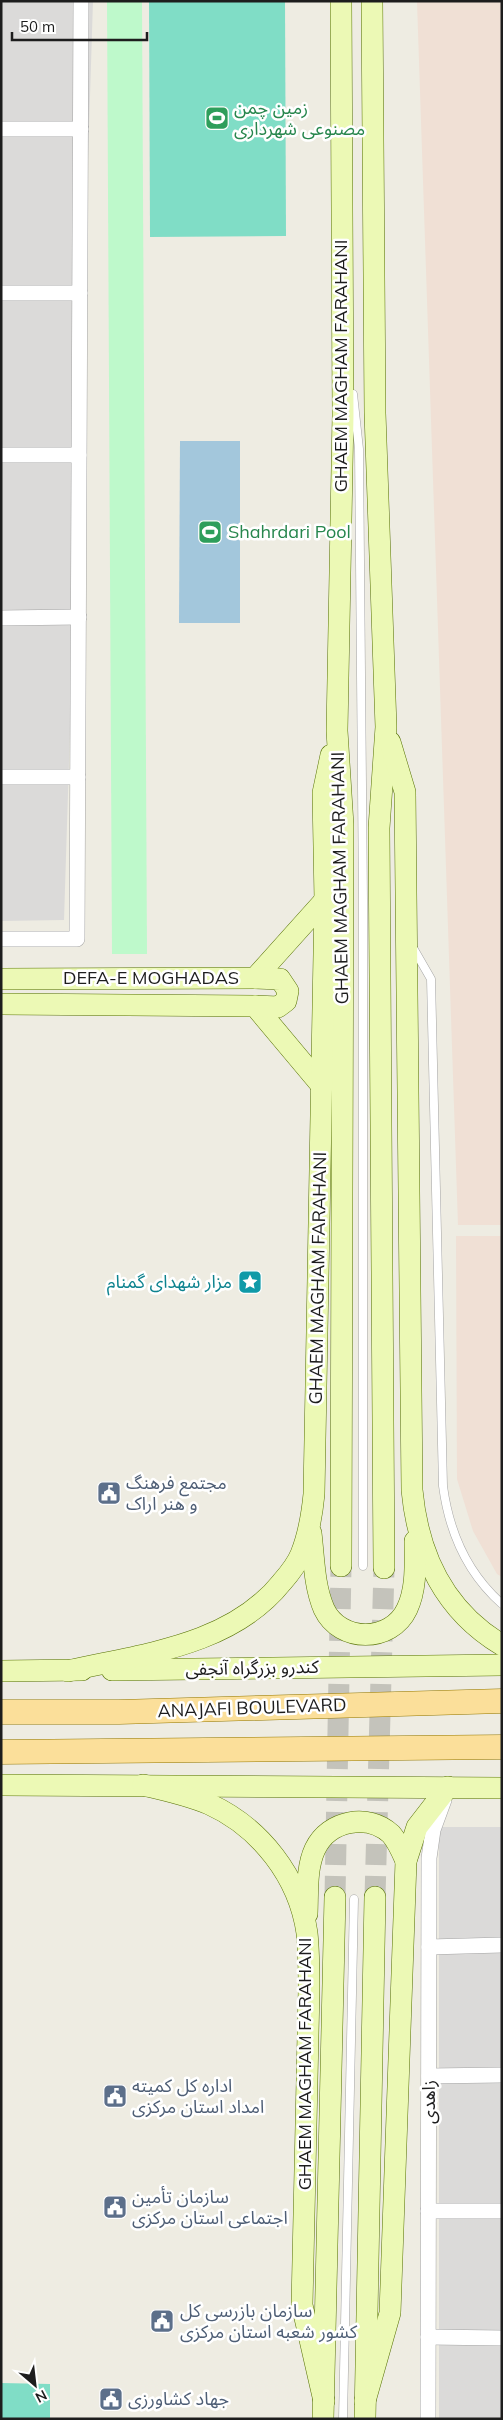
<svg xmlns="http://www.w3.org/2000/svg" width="503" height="2420" font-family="Mulish,'Noto Sans Arabic',sans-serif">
<rect width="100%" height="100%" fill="#eeece2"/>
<g fill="#dbdad9">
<path d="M1 1H93L64 920 1 921Z"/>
<rect x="439" y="1827" width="63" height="592"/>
</g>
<g fill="#f0e0d5">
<path d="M417 1H502V1225H458Z"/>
<path d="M456 1236H502V1577L497 1574 473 1531 457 1479Z"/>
</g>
<path fill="#bef9cb" d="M107 1H142L147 954H112Z"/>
<g fill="#80ddc6">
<path d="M149 1H285L286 236 150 237Z"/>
<path d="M1 2383 50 2384V2419H1Z"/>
</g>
<path fill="#a3c7dc" d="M180 441H240V623H179Z"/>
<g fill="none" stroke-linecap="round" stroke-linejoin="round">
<g stroke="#c4c3bb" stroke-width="21" stroke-dasharray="21 11" stroke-linecap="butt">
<path d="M335 1897 341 1566"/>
<path d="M375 1897 384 1568"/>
</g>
<g stroke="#a4a4a4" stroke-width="9">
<g id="lane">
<path d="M353 394 359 449 363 899V1566"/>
<path d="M412 946 431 979 443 1486C449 1531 467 1573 502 1604"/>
<path d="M343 2419 354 1899"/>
</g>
</g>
<g stroke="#a4a4a4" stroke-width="16">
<g id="street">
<path d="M1 129H81"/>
<path d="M1 293H80"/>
<path d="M1 455H79"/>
<path d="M1 618 79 617"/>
<path d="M1 777H78"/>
<path d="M1 939H77L81 1"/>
<path d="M429 1947 502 1945"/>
<path d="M429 2076 502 2075"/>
<path d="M428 2211H502"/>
<path d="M428 2337 502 2338"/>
<path d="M428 2419 429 1858 433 1830 444 1800"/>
</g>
</g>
<g stroke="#577205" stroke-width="22">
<g id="secondary">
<path d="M341 1 343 415 337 731 343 825 341 1566"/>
<path d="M372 1 375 413 386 727 379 828 384 1568"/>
<path d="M390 742 405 792 412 1490C418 1555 445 1611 502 1645"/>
<path d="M1 979 255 978 325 900"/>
<path d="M1 1004 255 1006 322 1086"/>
<path d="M255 1006 278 1007 286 1001 288 991 280 979 255 978"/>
<path d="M311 1533C314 1558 314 1586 324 1609 340 1643 391 1643 407 1609 417 1588 415 1563 415 1541"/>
<path d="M112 1670 502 1665"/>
<path d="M1 1671 82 1670"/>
<path d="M68 1671C142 1654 231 1646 282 1582 289 1574 297 1564 301 1554 309 1534 312 1515 314 1494L325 900 323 793 331 755"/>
<path d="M1 1785 502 1788"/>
<path d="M143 1785C165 1790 188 1795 209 1804 260 1827 299 1877 307 1933 309 1952 309 1971 309 1990L302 2305 324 2401"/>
<path d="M307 1914C308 1893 306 1868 315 1849 329 1820 368 1813 391 1834 398 1842 402 1852 406 1861"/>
<path d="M365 2401 390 2313 406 1861 417 1827 448 1787"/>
<path d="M323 2419 335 1897"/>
<path d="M365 2419 375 1897"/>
</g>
</g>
<g stroke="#947801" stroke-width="25">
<g id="primary">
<path d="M1 1712H119L502 1701"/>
<path d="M1 1752 502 1747"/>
</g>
</g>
<use href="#lane" stroke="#fff" stroke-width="8"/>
<use href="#street" stroke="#fff" stroke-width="15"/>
<use href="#secondary" stroke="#ecf9b5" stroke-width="21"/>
<use href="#primary" stroke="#fbdf9a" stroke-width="24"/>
</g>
<defs>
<g id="stadium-square" transform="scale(1.25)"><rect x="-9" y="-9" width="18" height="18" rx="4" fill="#2e9e5b" stroke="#fff"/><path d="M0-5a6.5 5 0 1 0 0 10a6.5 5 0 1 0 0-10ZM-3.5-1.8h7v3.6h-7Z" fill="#fff"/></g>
<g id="sight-square" transform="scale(1.25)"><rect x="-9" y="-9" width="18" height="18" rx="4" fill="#0f9aa8" stroke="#fff"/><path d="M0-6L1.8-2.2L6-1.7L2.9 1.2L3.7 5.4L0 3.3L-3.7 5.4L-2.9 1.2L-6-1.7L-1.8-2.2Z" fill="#fff"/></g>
<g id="civic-square" transform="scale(1.25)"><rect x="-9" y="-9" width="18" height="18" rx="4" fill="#5c6f8a" stroke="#fff"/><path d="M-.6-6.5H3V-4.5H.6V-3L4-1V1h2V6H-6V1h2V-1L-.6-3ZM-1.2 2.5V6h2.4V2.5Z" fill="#fff"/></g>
</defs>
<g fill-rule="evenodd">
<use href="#stadium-square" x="217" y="118"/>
<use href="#stadium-square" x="210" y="532"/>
<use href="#sight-square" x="250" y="1282"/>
<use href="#civic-square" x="109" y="1493"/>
<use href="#civic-square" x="115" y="2096"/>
<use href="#civic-square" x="115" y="2207"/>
<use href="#civic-square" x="162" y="2321"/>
<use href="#civic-square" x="111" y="2399"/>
</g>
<g text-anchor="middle" stroke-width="5" stroke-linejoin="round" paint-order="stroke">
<g font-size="18" fill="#27864d" stroke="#fff" text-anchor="start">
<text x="234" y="114">زمین چمن<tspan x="234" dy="21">مصنوعی شهرداری</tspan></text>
<text x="228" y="538">Shahrdari Pool</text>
</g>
<g font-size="18" fill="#1d1d1d" stroke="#fff">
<text transform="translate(341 366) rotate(-90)" y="6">GHAEM MAGHAM FARAHANI</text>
<text transform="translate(340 878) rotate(-91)" y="6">GHAEM MAGHAM FARAHANI</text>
<text x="151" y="984">DEFA-E MOGHADAS</text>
<text transform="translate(318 1278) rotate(-89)" y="6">GHAEM MAGHAM FARAHANI</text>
<text transform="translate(252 1668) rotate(-1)" y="6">کندرو بزرگراه آنجفی</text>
<text transform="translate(252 1708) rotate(-2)" y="6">ANAJAFI BOULEVARD</text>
<text transform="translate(305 2064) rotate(-90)" y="6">GHAEM MAGHAM FARAHANI</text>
<text transform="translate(429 2102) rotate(-90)" y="6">زاهدی</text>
</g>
<g font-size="18" fill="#0d838f" stroke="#fff" text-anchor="end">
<text x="232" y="1288">مزار شهدای گمنام</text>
</g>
<g font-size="18" fill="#4e5e75" stroke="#fff" text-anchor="start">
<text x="126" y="1489">مجتمع فرهنگ<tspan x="126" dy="21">و هنر اراک</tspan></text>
<text x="132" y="2092">اداره کل کمیته<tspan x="132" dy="21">امداد استان مرکزی</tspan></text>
<text x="132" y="2203">سازمان تأمین<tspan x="132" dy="21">اجتماعی استان مرکزی</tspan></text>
<text x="180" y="2317">سازمان بازرسی کل<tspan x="180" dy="21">کشور شعبه استان مرکزی</tspan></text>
<text x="128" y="2405">جهاد کشاورزی</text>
</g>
</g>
<rect width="503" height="2420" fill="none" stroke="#1d1d1d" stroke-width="5"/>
<g transform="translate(35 2385) rotate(152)" stroke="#ffffff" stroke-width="4" paint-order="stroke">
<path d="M0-4L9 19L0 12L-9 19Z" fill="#1d1d1d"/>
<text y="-8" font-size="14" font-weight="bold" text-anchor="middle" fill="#1d1d1d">N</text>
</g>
<path d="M12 32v8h135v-8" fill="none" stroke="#1d1d1d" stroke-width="2.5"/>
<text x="20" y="32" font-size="15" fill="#1d1d1d" stroke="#ffffff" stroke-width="4" paint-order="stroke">50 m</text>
</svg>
